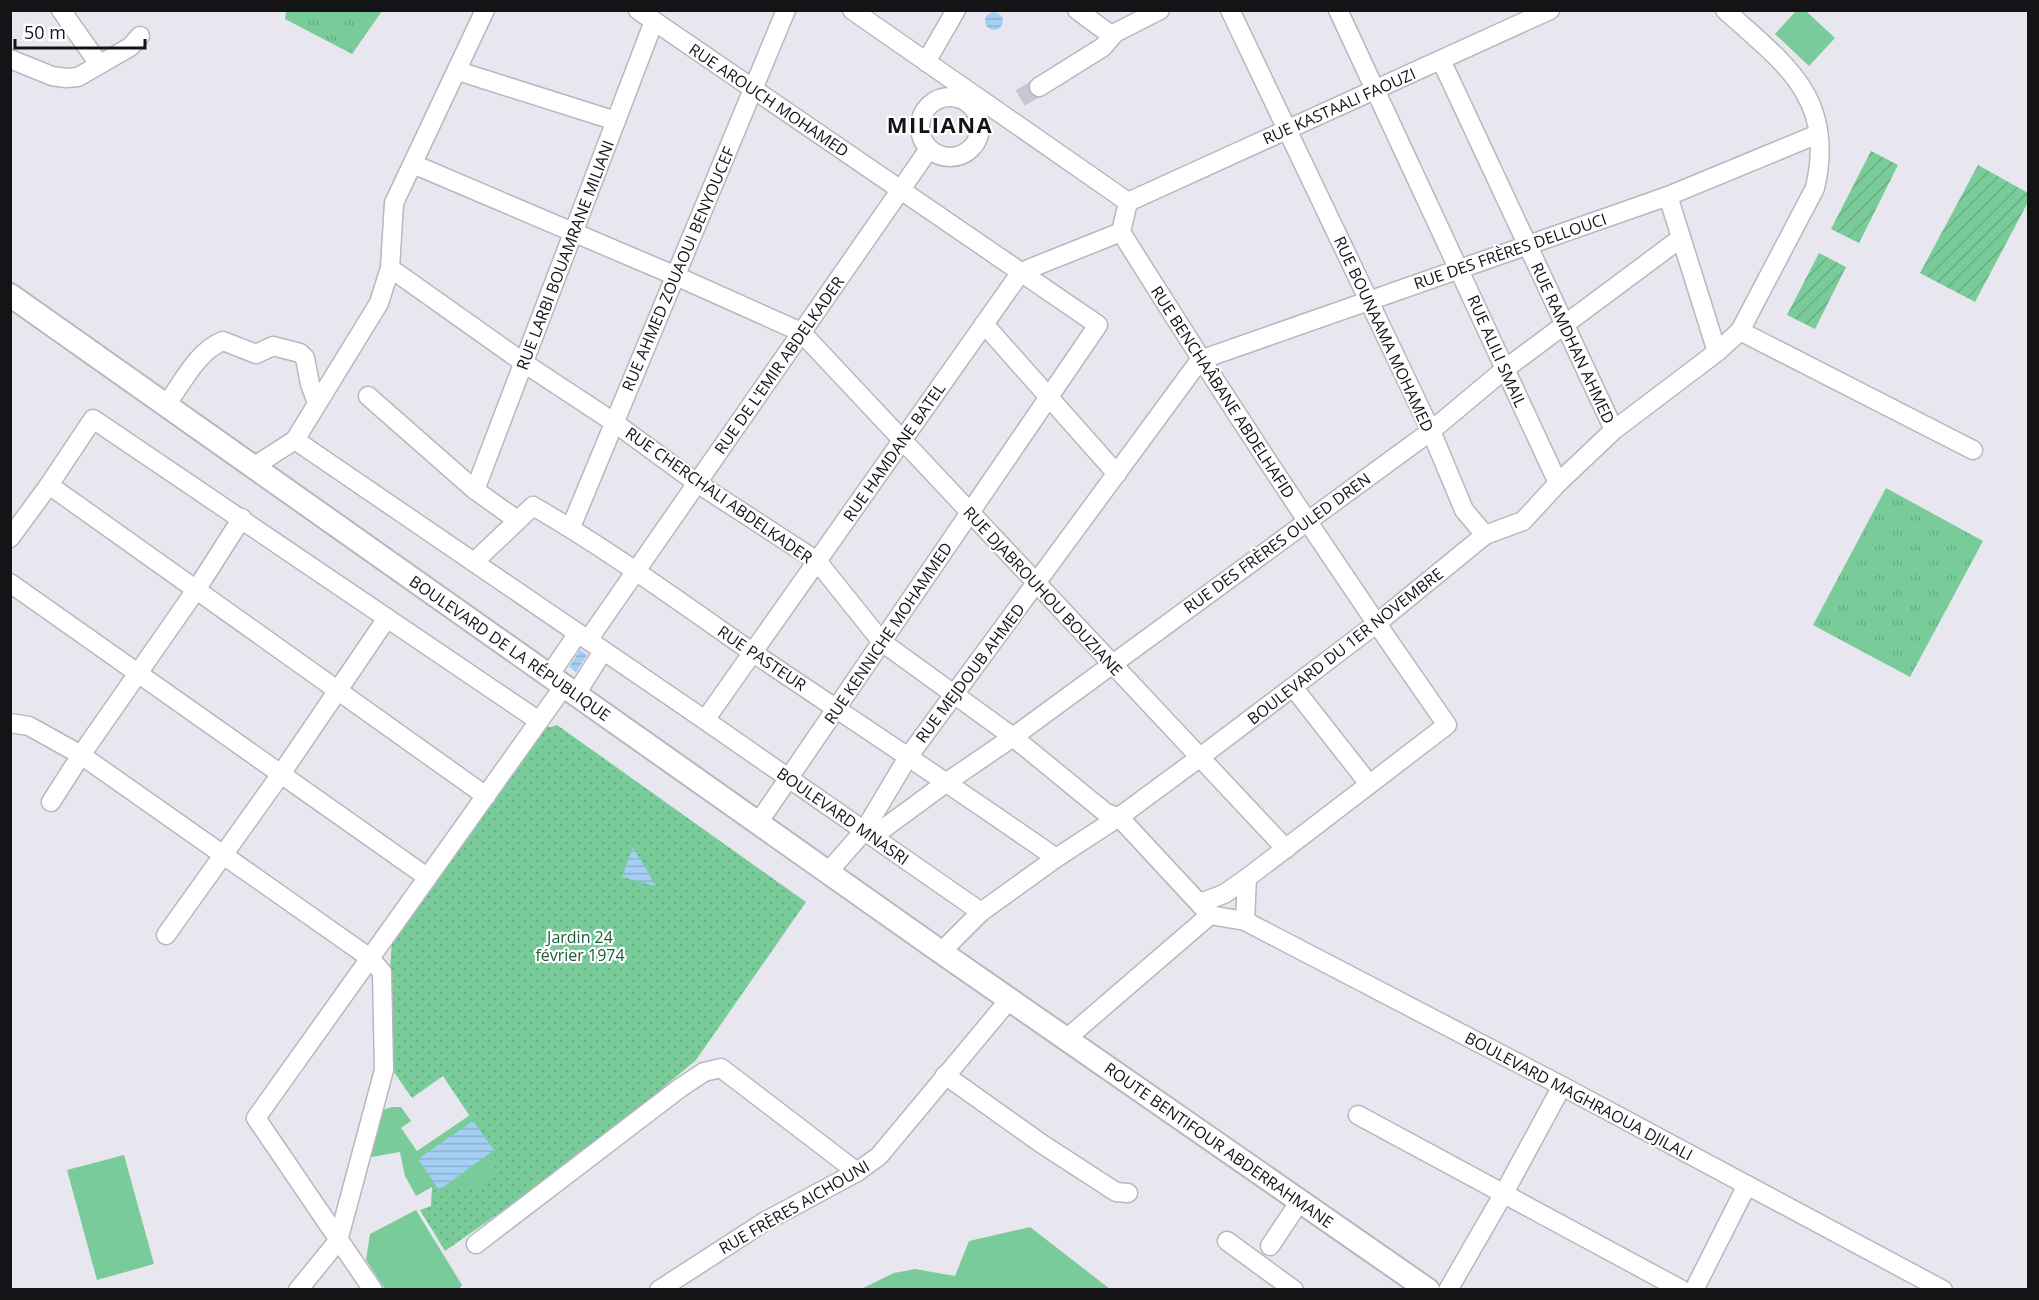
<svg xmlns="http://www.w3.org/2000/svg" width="2039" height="1300" font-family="'Open Sans',sans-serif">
<defs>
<pattern id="grass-tufts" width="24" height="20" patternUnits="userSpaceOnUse" patternTransform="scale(1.5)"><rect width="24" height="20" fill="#79cc99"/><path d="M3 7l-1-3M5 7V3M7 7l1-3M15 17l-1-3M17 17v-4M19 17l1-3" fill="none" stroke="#68ae83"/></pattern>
<pattern id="park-dots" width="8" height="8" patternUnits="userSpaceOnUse" patternTransform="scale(1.5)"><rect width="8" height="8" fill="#79cc99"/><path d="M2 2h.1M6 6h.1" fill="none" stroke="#68ae83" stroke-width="1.8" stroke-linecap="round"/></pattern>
<pattern id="garden-furrows" width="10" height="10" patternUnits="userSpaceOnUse" patternTransform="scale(1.5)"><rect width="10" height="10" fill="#79cc99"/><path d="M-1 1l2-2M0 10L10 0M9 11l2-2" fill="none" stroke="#68ae83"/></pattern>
<pattern id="water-rules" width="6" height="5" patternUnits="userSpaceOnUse" patternTransform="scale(1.5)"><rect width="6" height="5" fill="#a4cff3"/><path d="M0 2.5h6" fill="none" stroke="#8cb1d0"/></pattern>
</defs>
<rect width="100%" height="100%" fill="#e8e7ef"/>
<g fill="url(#grass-tufts)">
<path d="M286 11V10L382 11 352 54 285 19Z"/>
<path d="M1886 488 1983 541 1910 677 1813 625Z"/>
</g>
<path fill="url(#park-dots)" d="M557 725 806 902 696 1060 588 1151 445 1251 420 1210 431 1206 432 1187 473 1121 443 1076 412 1098 391 1068 390 972 392 937 540 727H551Z"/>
<g fill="url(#garden-furrows)">
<path d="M1871 151 1898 165 1859 243 1831 229Z"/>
<path d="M1978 165 2028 193V202L1975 302 1920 273Z"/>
<path d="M1819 253 1846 267 1815 329 1787 315Z"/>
</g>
<g fill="#79cc99">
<path d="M1796 11H1806L1835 38 1809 66 1775 34Z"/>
<path d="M392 1107H401L411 1121 401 1128 417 1151 470 1115C476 1124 491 1141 494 1151 501 1179 479 1192 454 1186L440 1195 432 1187 416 1196 405 1176 400 1152 371 1157 382 1110Z"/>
<path d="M124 1155 154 1264 97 1280 67 1170Z"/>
<path d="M416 1210 462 1285 459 1289H385L366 1260 370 1234Z"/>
<path d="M1030 1227 1110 1289H861L894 1273 915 1269 955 1276 969 1241Z"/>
</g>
<g fill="url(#water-rules)">
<circle cx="994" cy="21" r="9"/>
<path d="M580 650 587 655 576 672 569 667Z"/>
<path d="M633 847 656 886 622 877Z"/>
<path d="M473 1121 494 1150 439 1190 418 1159Z"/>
</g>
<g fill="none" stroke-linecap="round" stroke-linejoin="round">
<path stroke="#c8c7cf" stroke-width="18" stroke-dasharray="18 9" stroke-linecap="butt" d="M1020 98 1039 87"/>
<g stroke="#b8b7bf" stroke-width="21">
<g id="minor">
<path d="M61 10 99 64"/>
<path d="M638 10 1098 325 758 823"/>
<path d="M852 10 1128 202"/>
<path d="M1077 10 1111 35 1160 10"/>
<path d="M1230 10 1431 431 1464 510 1485 535"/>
<path d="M1338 10 1558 483"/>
<path d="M10 59 52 76 66 78 78 77 130 47 140 36"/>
<path d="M1441 60 1614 430"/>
<path d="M926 62 956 10"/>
<path d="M458 71 616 121"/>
<path d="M1039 87 1103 47 1115 33"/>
<circle cx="950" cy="127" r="30"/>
<path d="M413 164 676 276 801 332 1286 849"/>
<path d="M1668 196 1717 352"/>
<path d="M1128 202 1121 232C1225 399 1334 564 1447 725L1247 878 1224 894 1200 903"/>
<path d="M1128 202 1550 10"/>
<path d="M390 268 524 363 615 423 697 483 817 561 882 642 1013 737 1106 813 1119 817 1210 915"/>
<path d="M984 324 1117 474"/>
<path d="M1740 331 1973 450"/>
<path d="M368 396 475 490 517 520"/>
<path d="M166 405C182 384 197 351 223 341L256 354 273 346 300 353 305 358 310 384 317 403"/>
<path d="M295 440 705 720 981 912"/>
<path d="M253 467 295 440 379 303 390 268 394 203 485 10"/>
<path d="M49 485 486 796"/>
<path d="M475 490 654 21"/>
<path d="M571 527 786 10"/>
<path d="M10 538 49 485 93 419 539 721"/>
<path d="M474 562 533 506C609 550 680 602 752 652 854 721 956 788 1056 858"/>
<path d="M10 583 427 877"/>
<path d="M588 640 929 149"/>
<path d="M549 676 578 633"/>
<path d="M1293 687 1369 784"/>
<path d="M576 694 603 651"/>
<path d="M705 720 1021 272 1121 232"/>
<path d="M10 723 29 726 81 755 370 958 382 972 384 1070 338 1241 298 1290"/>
<path d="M51 802 81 755 196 590 242 518"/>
<path d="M864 831 883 829 947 782 1013 737 1431 431 1505 369 1681 238"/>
<path d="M828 872 864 831 908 757 1200 360 1668 196 1818 134"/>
<path d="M1210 915 1245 921 1562 1086 1943 1290"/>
<path d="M1245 921 1247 878"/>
<path d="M166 935 281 774 387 618"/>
<path d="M941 952 981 912 1056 858 1119 817 1199 758 1376 624 1485 535 1523 521 1558 483 1614 430 1717 352 1740 331 1815 188C1836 98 1785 64 1725 10"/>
<path d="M1066 1039 1210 915"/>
<path d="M945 1075 1042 1144 1116 1192 1128 1193"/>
<path d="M1358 1115 1682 1290"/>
<path d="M1227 1241 1294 1290"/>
<path d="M476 1244 680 1088 704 1072 721 1068 857 1172"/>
<path d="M1270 1246 1300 1201"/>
<path d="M373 1290 256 1118 564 686"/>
<path d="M659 1290 764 1222 857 1172 879 1156 1009 1000"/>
<path d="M1448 1290 1504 1193 1562 1086"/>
<path d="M1694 1290 1747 1185"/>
</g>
</g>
<g stroke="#b8b7bf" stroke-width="26">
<path id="major" d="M10 295 941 952 1428 1290"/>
</g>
<use href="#minor" stroke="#fff" stroke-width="18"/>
<use href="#major" stroke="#fff" stroke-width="22"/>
</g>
<g text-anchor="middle" stroke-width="4.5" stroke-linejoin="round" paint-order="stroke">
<g font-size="16" fill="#141417" stroke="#fff">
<text transform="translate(769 100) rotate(34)" y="6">RUE AROUCH MOHAMED</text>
<text transform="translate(1339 106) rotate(-24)" y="6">RUE KASTAALI FAOUZI</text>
<text transform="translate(1510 251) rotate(-19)" y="6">RUE DES FRÈRES DELLOUCI</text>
<text transform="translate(565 255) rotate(-69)" y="6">RUE LARBI BOUAMRANE MILIANI</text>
<text transform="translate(678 269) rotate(-67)" y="6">RUE AHMED ZOUAOUI BENYOUCEF</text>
<text transform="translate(1384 334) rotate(65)" y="6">RUE BOUNAAMA MOHAMED</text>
<text transform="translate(1573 343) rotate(65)" y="6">RUE RAMDHAN AHMED</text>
<text transform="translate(1497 351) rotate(66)" y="6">RUE ALILI SMAIL</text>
<text transform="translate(779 365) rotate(-55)" y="6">RUE DE L'EMIR ABDELKADER</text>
<text transform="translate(1223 392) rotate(57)" y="6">RUE BENCHAÂBANE ABDELHAFID</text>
<text transform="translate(894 452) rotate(-55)" y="6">RUE HAMDANE BATEL</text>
<text transform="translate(719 495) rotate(35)" y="6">RUE CHERCHALI ABDELKADER</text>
<text transform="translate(1277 543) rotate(-36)" y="6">RUE DES FRÈRES OULED DREN</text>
<text transform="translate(1043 591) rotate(47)" y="6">RUE DJABROUHOU BOUZIANE</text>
<text transform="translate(888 633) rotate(-56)" y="6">RUE KENNICHE MOHAMMED</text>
<text transform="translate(1345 646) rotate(-38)" y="6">BOULEVARD DU 1ER NOVEMBRE</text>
<text transform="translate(510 648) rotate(35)" y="6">BOULEVARD DE LA RÉPUBLIQUE</text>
<text transform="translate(762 658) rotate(34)" y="6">RUE PASTEUR</text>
<text transform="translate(970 673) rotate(-53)" y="6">RUE MEJDOUB AHMED</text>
<text transform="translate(843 816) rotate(35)" y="6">BOULEVARD MNASRI</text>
<text transform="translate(1579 1096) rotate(28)" y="6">BOULEVARD MAGHRAOUA DJILALI</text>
<text transform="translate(1219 1145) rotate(35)" y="6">ROUTE BENTIFOUR ABDERRAHMANE</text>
<text transform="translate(794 1207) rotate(-30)" y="6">RUE FRÈRES AICHOUNI</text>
</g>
<g font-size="16" fill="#1a5a38" stroke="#fff">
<text x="580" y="943">Jardin 24<tspan x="580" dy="18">février 1974</tspan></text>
</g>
<g font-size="22" font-weight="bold" letter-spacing="1.5" fill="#141417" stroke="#fff">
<text x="940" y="133">MILIANA</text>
</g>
</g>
<rect width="2039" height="1300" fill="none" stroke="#141417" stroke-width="24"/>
<path d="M15 39v9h130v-9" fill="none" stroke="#141417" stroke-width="3"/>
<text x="24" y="39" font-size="18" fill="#141417" stroke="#ffffff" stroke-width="4.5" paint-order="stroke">50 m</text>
</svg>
